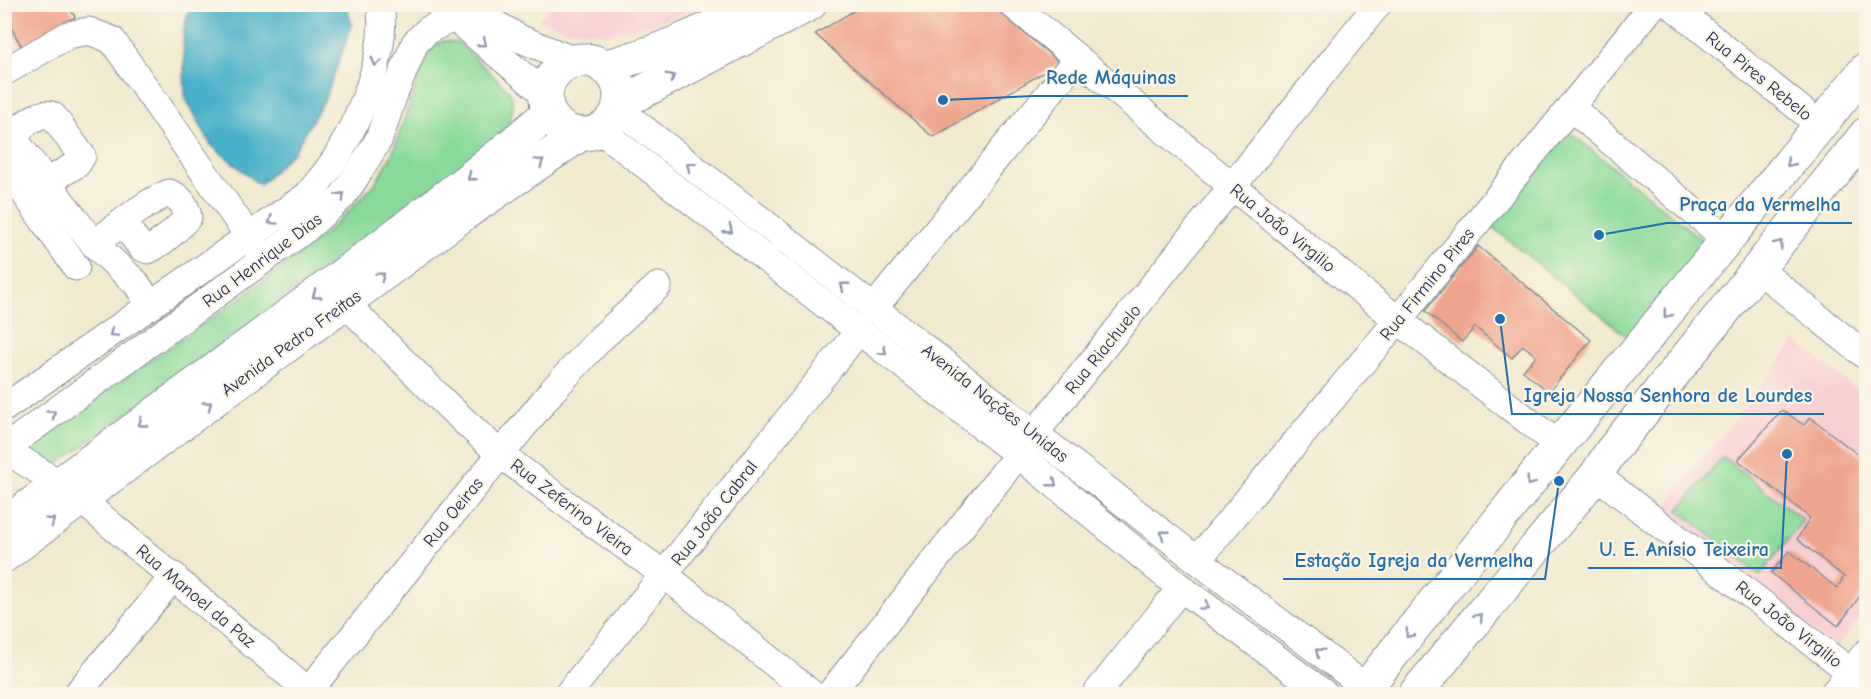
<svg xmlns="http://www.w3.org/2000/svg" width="1871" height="699" font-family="'Comic Neue',sans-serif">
<rect width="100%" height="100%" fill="#fcf5e5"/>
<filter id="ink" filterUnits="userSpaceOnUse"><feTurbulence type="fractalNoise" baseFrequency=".0167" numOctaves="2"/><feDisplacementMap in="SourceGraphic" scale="12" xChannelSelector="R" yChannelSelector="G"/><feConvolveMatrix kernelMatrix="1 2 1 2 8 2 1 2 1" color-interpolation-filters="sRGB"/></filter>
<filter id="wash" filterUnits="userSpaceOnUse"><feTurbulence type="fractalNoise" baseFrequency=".008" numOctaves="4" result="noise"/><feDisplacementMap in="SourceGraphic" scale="24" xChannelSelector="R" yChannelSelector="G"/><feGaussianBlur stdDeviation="1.35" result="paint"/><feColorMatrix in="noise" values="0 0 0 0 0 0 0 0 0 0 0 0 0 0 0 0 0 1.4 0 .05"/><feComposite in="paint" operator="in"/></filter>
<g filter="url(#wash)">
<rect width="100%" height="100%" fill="#f1eacf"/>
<g fill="#f7cfd1">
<path d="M550 5V4L700 5 677 16 634 29 608 34 569 30 538 20Z"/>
<path d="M1796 341 1866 397V610L1836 649 1662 511Z"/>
</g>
<g fill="#89da9a" stroke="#52847c" stroke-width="1.5">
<path d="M443 41 458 42 509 91C522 117 500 133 484 151L57 465H51L35 454 33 442 239 299 314 243 341 219 374 185 391 157 427 55 437 44Z"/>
<path d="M1567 130 1707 244 1630 339 1490 225Z"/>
<path d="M1723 457 1803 520 1760 576 1679 510Z"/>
</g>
<path fill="#4ab1c9" stroke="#327094" stroke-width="1.5" d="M190 5H346L352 24 326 97 295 150 260 185 211 145 185 97 183 33Z"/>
<g id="blocks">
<g fill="#efa48d">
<path d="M4 4H67L75 17 22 47 4 16Z"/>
<path d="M865 4H990L1060 63 933 137 815 34Z"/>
<path d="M1478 246 1591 340 1549 392 1523 371 1536 356 1523 345 1512 358 1475 327 1462 342 1425 311Z"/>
<path d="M1782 410 1804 425 1810 417 1866 461V588L1838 626 1771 573 1789 551 1837 588 1844 577 1797 539 1810 518 1738 460Z"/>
</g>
</g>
</g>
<g filter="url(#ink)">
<use href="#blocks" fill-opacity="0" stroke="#868c96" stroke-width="1.5"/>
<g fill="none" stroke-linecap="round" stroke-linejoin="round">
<g stroke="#868c96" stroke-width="29">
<g id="minor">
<path d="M474 4 494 23 521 39 575 61"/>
<path d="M1012 4 1232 186 1398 320 1559 445"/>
<path d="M1670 4 1820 125"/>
<path d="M439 5 546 95"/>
<path d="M4 72 68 35 89 31 112 40 259 251"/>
<path d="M1570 107 1727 240"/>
<path d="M618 109 1197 560 1375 694"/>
<path d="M600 130 1019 455 1181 588 1325 694"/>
<path d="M4 164 76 267"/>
<path d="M47 182 77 164 82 156 53 116C41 109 21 126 14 136L16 142 94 244 136 283 151 306"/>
<path d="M94 244C117 227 143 203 169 193 180 197 186 205 188 217 178 229 162 243 148 250L141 247 123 223"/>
<path d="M1759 270 1866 356"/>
<path d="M345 303 450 408 500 454 576 511 665 575 812 694"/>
<path d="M873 309 1077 59"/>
<path d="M4 408 308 195C317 183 328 171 336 158 360 117 389 53 380 4"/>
<path d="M4 449 307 228 342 197 355 178 379 139 393 97 415 43 428 30 453 18"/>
<path d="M4 449 60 484 80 499 312 694"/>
<path d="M1596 475 1866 684"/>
<path d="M1197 560 1398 320 1654 4"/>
<path d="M77 694 174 576"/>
<path d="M306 694 552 391 601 338 658 286"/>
<path d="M568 694 858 332"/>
<path d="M830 694 1035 433 1378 4"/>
<path d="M1096 694 1181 588"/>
<path d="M1833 694 1866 653"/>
</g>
</g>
<g stroke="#868c96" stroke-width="35">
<g id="major">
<circle cx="583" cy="97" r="37"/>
<path d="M603 67C657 53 708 31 756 4"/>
<path d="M619 104 810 4"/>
<path d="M4 524C121 439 237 354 352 268 418 217 486 169 548 113"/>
<path d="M4 556 464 214 581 134"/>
<path d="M1361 694 1559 445 1866 69"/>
<path d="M1415 694 1596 475 1610 453 1866 134"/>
</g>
</g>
<use href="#minor" stroke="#fff" stroke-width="27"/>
<use href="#major" stroke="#fff" stroke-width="33"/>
</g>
<defs><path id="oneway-chevron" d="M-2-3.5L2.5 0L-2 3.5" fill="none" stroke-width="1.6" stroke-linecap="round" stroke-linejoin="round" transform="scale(1.5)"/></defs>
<g stroke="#8d97ae">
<use href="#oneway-chevron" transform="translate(483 43) rotate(40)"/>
<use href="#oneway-chevron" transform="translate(376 62) rotate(105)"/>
<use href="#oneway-chevron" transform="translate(671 77) rotate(-28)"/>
<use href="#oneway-chevron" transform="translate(540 162) rotate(-35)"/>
<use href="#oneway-chevron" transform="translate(1790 163) rotate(129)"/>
<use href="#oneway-chevron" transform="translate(690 166) rotate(-142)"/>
<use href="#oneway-chevron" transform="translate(471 177) rotate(142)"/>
<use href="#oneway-chevron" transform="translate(341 196) rotate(-48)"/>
<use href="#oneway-chevron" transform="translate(272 221) rotate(145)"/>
<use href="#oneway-chevron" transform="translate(729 230) rotate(38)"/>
<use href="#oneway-chevron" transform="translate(1779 244) rotate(-52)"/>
<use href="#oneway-chevron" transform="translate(381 276) rotate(-37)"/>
<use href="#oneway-chevron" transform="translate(844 286) rotate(-142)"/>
<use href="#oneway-chevron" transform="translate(316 295) rotate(143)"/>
<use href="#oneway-chevron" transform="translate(1667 314) rotate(129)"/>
<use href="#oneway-chevron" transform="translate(113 333) rotate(145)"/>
<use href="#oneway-chevron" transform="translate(883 351) rotate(38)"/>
<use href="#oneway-chevron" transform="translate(208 405) rotate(-36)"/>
<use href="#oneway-chevron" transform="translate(52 414) rotate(-36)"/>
<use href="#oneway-chevron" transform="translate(142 423) rotate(144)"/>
<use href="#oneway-chevron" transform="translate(1530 482) rotate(128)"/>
<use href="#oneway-chevron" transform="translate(1053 483) rotate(39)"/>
<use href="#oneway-chevron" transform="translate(51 521) rotate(-37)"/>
<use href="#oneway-chevron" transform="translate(1164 534) rotate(-142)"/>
<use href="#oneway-chevron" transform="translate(1205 606) rotate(36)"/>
<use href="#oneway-chevron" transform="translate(1479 617) rotate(-50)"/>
<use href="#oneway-chevron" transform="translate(1409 634) rotate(129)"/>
<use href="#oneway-chevron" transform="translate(1319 652) rotate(-143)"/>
</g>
</g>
<g text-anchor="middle" stroke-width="4.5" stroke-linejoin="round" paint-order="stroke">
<g font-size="18" fill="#1b2f5e" stroke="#fcf5e5">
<text transform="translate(1759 76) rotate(39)" y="6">Rua Pires Rebelo</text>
<text transform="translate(1283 228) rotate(39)" y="6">Rua João Virgilio</text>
<text transform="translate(262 260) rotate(-37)" y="6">Rua Henrique Dias</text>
<text transform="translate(1427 284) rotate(-51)" y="6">Rua Firmino Pires</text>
<text transform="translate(291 343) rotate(-36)" y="6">Avenida Pedro Freitas</text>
<text transform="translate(1103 349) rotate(-51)" y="6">Rua Riachuelo</text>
<text transform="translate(995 403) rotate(38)" y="6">Avenida Nações Unidas</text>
<text transform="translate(572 507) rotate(37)" y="6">Rua Zeferino Vieira</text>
<text transform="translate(453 512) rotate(-51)" y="6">Rua Oeiras</text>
<text transform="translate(714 513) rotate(-52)" y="6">Rua João Cabral</text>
<text transform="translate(196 596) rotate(40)" y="6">Rua Manoel da Paz</text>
<text transform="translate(1789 624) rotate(38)" y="6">Rua João Virgilio</text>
</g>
</g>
<path fill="none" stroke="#1f6fb2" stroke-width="2" d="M943 100L1034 96H1188M1599 235L1667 223H1852M1500 319L1512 414H1824M1787 454L1781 568H1588M1559 481L1545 579H1283"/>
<g fill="#1f6fb2" stroke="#fcf5e5" stroke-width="2">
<circle cx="943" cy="100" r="6"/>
<circle cx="1599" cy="235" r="6"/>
<circle cx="1500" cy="319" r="6"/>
<circle cx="1787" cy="454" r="6"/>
<circle cx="1559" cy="481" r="6"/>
</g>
<g font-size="20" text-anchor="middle" font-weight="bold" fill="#1f6fb2" stroke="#fcf5e5" stroke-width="4.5" stroke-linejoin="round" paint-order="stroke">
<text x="1111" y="84">Rede Máquinas</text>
<text x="1760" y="211">Praça da Vermelha</text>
<text x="1668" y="402">Igreja Nossa Senhora de Lourdes</text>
<text x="1684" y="556">U. E. Anísio Teixeira</text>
<text x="1414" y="567">Estação Igreja da Vermelha</text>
</g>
<rect width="1871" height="699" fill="none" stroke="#fcf5e5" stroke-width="24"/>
</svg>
